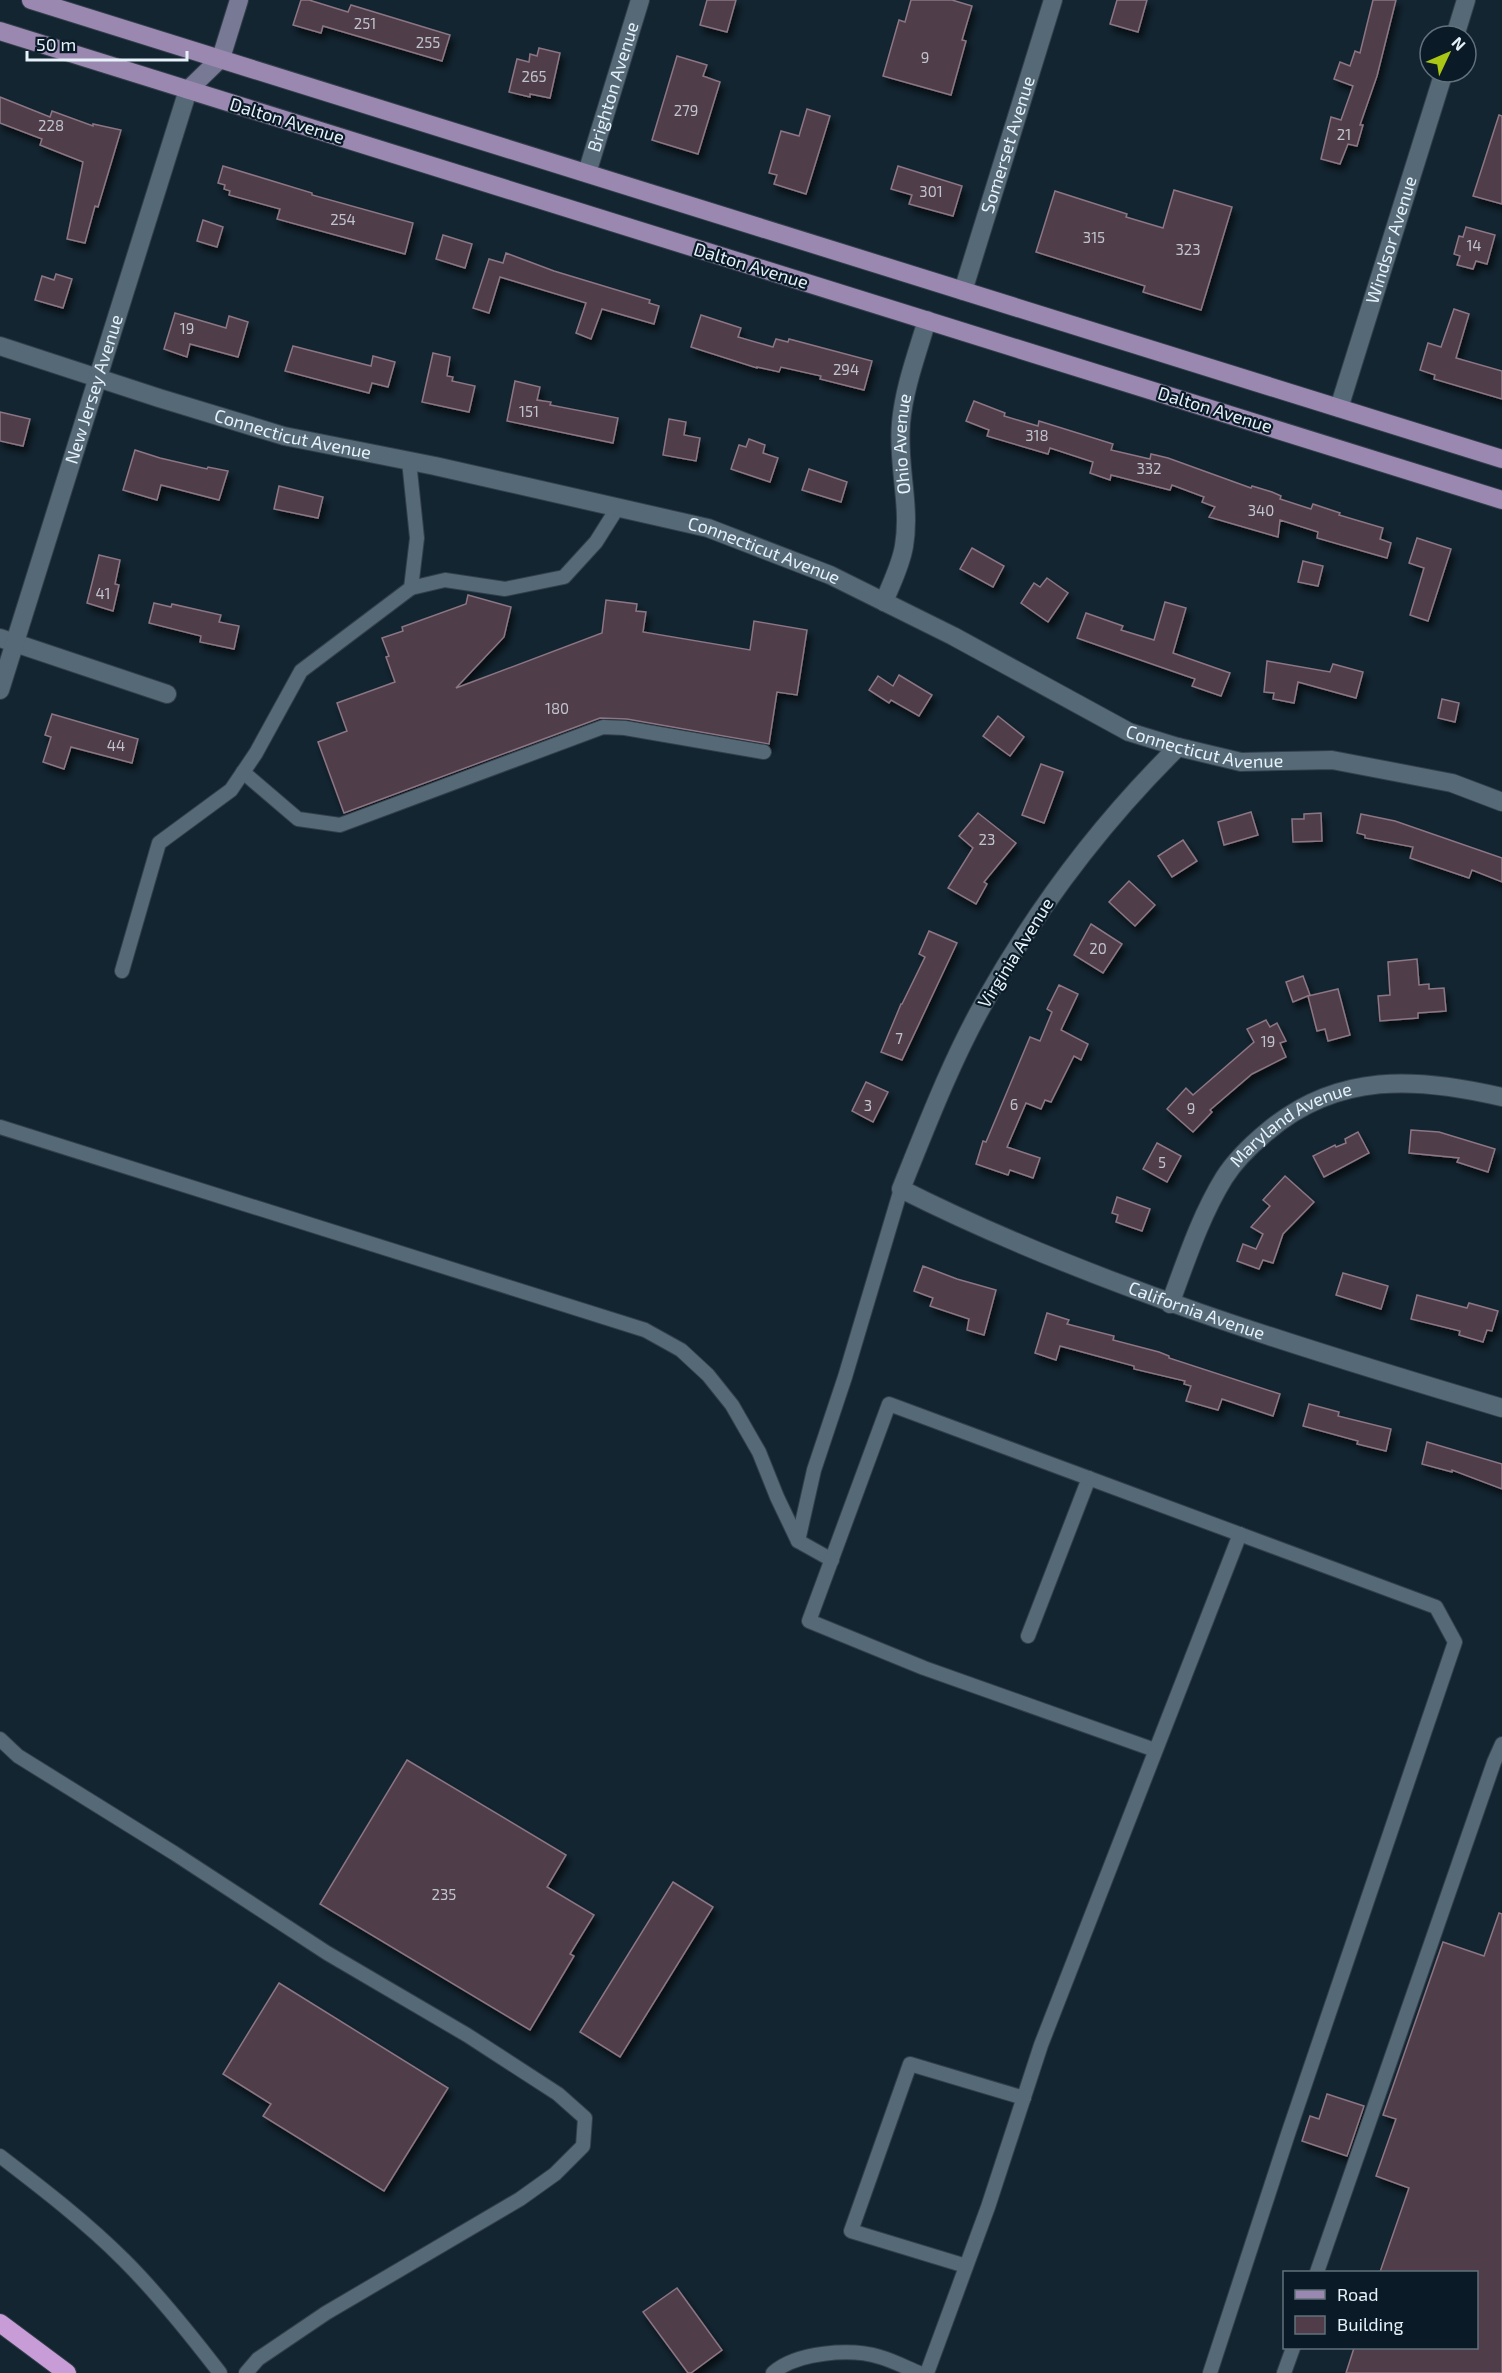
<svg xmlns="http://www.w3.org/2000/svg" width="1502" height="2373" font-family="'Exo 2',sans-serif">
<defs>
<filter id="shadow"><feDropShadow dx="3.5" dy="6" stdDeviation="3" flood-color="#0009"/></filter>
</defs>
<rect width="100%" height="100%" fill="#132531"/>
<g fill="#503d49" stroke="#8b7683" stroke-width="1.5" filter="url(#shadow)">
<path d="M301 0H309L348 12 351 5 450 35 442 61 323 26 321 33 293 25Z"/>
<path d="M707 0H736L727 32 700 25Z"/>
<path d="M911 0H952L972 6 962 40 966 41 951 95 883 76 899 20 905 22Z"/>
<path d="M1117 0H1147L1138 32 1110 24Z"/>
<path d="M1373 0H1396L1377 76 1360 125H1363L1357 146 1348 144 1340 164 1321 159 1331 117 1341 120 1353 86 1334 79 1340 62 1350 66 1355 51 1360 53Z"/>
<path d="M539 48 560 53 550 98 530 94V97L509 92 517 59 529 62 530 54 537 56Z"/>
<path d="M677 56 707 65 703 76 720 82 698 154 652 140Z"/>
<path d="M0 97 50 117 52 111 93 126V124L121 130 98 207 95 206 85 243 67 239 83 162 40 145 42 139 0 123Z"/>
<path d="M807 109 830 116 806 194 774 184 777 175 769 173 781 131 799 136Z"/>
<path d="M1499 115 1502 116V204L1473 196Z"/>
<path d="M223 166 312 193V195L413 223 405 254 277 219 280 209 229 195 230 191 224 189 225 185 218 183Z"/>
<path d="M898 166 962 186 953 216 909 204 912 195 891 189Z"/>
<path d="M1174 190 1232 207 1201 310 1143 292 1145 286 1036 252 1055 191 1127 214 1126 217 1163 228Z"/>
<path d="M203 220 223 227 217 247 197 241Z"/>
<path d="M1466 227 1495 235 1487 264 1476 261 1473 269 1457 265 1460 256 1454 254 1459 236 1463 237Z"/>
<path d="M443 235 472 244 465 268 436 259Z"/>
<path d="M506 253 554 271 650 300 649 303 659 306 654 324 602 309 591 339 576 333 586 303 500 277 489 313 473 308 489 259 503 263Z"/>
<path d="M56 274 72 279 63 308 35 300 42 276 54 280Z"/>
<path d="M1454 309 1469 314 1456 358 1502 371V399L1434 379 1435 375 1420 370 1428 343 1441 347Z"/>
<path d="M175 313 226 328 229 316 248 322 238 357 190 344 187 357 164 349Z"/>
<path d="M701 315 741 328 738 337 773 347 776 339 788 342 789 339 872 361 864 390 820 379 821 376 781 367 779 372 757 367V368L691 347Z"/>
<path d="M293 346 371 366 373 356 395 362 388 387 372 383 369 393 285 371Z"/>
<path d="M433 353 450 357 447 376 453 377 452 381 475 386 469 412 422 402Z"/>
<path d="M515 381 540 387 537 400 551 402 550 405 618 418 613 443 507 421Z"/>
<path d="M974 401 1005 413 1004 416 1038 426 1039 421 1113 444 1111 450 1150 459 1151 454 1168 458 1251 488 1252 486 1272 492 1281 496 1280 499 1311 509 1313 504 1340 513 1339 515 1383 528 1380 539 1391 543 1387 558 1317 538 1318 532 1280 520 1278 537 1209 517 1215 507 1202 502 1204 497 1172 485 1170 490 1111 475 1110 480 1090 473 1093 462 1050 448 1048 454 987 436 989 430 966 421Z"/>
<path d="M0 412 30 419 23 446 0 441Z"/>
<path d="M669 419 686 422 684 435 700 438 696 461 663 455Z"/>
<path d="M749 439 765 445 763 453 778 458 770 482 731 469 739 445 746 447Z"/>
<path d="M135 450 160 458 207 469 208 467 228 471 219 500 161 485 157 500 123 490Z"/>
<path d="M809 469 847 482 841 502 802 490Z"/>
<path d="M279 486 323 497 318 518 274 509Z"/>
<path d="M1417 538 1451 549 1428 621 1410 615 1424 568 1409 563Z"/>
<path d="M972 548 1004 566 993 587 960 569Z"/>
<path d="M99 555 120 560 115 584 119 585 113 611 87 603Z"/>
<path d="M1303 561 1323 566 1318 586 1298 582Z"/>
<path d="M1047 578 1068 593 1048 622 1021 603 1034 583 1040 587Z"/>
<path d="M468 595 511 607 504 637 456 688 602 633 606 600 637 604 636 611 646 612 643 632 750 650 754 621 807 630 797 695 777 692 769 744 627 719 600 718 344 813 318 742 347 731 337 703 395 682 386 657 389 656 382 638 403 631 402 627 466 604Z"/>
<path d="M1165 602 1186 608 1173 653 1230 673 1221 696 1192 686 1195 679 1077 638 1086 613 1123 626 1121 630 1154 640Z"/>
<path d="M154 603 171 607 172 604 221 615 219 622 239 626 234 649 200 642 201 636 149 623Z"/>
<path d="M1267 661 1330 672 1333 664 1363 672 1356 698 1298 682 1294 703 1273 699 1274 693 1264 692Z"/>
<path d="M899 675 932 695 919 716 891 700 889 703 869 690 878 676 893 686Z"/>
<path d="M1442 699 1459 703 1455 722 1438 718Z"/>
<path d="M52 714 138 739 132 763 71 747 64 769 43 762 51 737 45 735Z"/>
<path d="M998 716 1024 737 1010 756 983 736Z"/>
<path d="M1041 764 1063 772 1044 823 1022 815Z"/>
<path d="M1251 812 1258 835 1224 845 1218 822Z"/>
<path d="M978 813 1016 843 984 882 987 884 976 904 948 888 973 848 959 836Z"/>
<path d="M1321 813 1322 841 1293 842 1292 819H1304V814Z"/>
<path d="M1361 814 1395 821 1502 858V882L1472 870 1469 878 1410 858 1413 847 1365 838V835L1357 833Z"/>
<path d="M1183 840 1197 861 1172 877 1158 856Z"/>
<path d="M1129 881 1155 905 1135 926 1109 902Z"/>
<path d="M1091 924 1122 944 1103 973 1074 955Z"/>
<path d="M929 931 957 943 902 1060 881 1052 901 1004H902L925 957 919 954Z"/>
<path d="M1417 959 1419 985 1429 984V989L1444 988 1446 1011 1418 1013V1018L1380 1021 1378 996 1390 995 1388 962Z"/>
<path d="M1303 976 1310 995 1293 1002 1286 982Z"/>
<path d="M1059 985 1078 994 1061 1030 1088 1044 1081 1060 1074 1056 1051 1102 1045 1100 1041 1109 1026 1103 1007 1147 1040 1158 1033 1178 1010 1170 1008 1175 976 1164 983 1141 986 1142 1030 1037 1040 1041 1052 1012 1047 1009Z"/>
<path d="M1338 989 1350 1035 1328 1041 1325 1029 1317 1031 1308 996Z"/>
<path d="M1266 1020 1270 1027 1277 1023 1286 1041 1280 1043 1286 1057 1252 1074 1210 1110 1212 1112 1193 1132 1167 1109 1186 1088 1193 1095 1254 1042 1247 1029Z"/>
<path d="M866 1082 888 1092 873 1122 852 1111Z"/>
<path d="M1411 1130 1439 1132 1495 1149 1488 1172 1457 1162 1459 1158 1409 1153Z"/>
<path d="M1358 1132 1369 1153 1324 1177 1313 1156 1335 1145 1336 1147 1346 1143 1345 1139Z"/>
<path d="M1157 1143 1181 1156 1167 1182 1143 1169Z"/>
<path d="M1285 1176 1314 1202 1283 1234 1273 1263 1263 1260 1259 1269 1237 1261 1243 1244 1256 1249 1263 1234 1251 1227 1270 1206 1263 1200Z"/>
<path d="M1117 1197 1150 1209 1142 1231 1116 1222 1118 1215 1112 1213Z"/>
<path d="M923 1266 957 1279 996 1290 984 1335 967 1330 969 1319 930 1306 933 1298 914 1291Z"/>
<path d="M1343 1273 1388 1286 1381 1309 1336 1295Z"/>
<path d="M1417 1295 1467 1308 1469 1303 1498 1311 1492 1331 1487 1330 1483 1342 1459 1335 1460 1331 1411 1319Z"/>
<path d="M1047 1313 1069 1320 1067 1324 1114 1336 1113 1340 1159 1352 1169 1356V1358L1280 1394 1273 1416 1222 1399 1218 1410 1186 1401 1191 1386 1184 1384 1185 1381 1134 1369V1366L1060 1346 1056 1360 1035 1353Z"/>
<path d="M1309 1404 1339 1412 1338 1416 1391 1429 1386 1451 1357 1444 1358 1441 1303 1426Z"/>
<path d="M1427 1442 1502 1464V1489L1452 1470V1472L1422 1464Z"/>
<path d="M407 1760 566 1855 547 1887 594 1915 570 1954 574 1956 530 2030 320 1904Z"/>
<path d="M673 1882 713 1907 620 2057 580 2032Z"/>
<path d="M1499 1913 1502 1914V2373H1346L1354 2348H1476V2272H1380L1409 2188 1376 2176 1396 2119 1383 2115 1443 1942 1484 1956Z"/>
<path d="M279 1983 448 2088 384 2191 263 2116 271 2104 223 2074Z"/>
<path d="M1327 2094 1364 2106 1347 2156 1302 2141 1310 2116 1319 2119Z"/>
<path d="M677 2288 722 2350 691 2373H688L643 2312Z"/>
</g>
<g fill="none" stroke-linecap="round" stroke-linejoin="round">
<g stroke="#333f4a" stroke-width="16">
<g id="lane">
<path d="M411 588 445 580 505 589 564 577 596 542 618 507"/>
<path d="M243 772 298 819 340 825 603 727 625 728 764 752"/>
<path d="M122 971 159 843 231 790 256 753 301 671 411 588 417 538 409 461"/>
<path d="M0 1127 645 1330 681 1350 708 1375 732 1405 759 1452 777 1497 798 1541 832 1560"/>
<path d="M798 1541 814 1470 845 1377 901 1189"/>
<path d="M1028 1636 1089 1478"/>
<path d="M0 1739 18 1756 174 1853 327 1953 467 2035 558 2094 585 2118 583 2146 555 2174 520 2199 326 2313 258 2359 246 2373"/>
<path d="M1155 1750 924 1668 809 1621 889 1404 1436 1607 1455 1642 1288 2134 1210 2373"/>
<path d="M0 2156C43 2189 86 2222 124 2260 159 2295 190 2334 220 2373"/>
<path d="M966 2266 851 2231 910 2064 1024 2098"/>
<path d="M1317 2272 1494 1762 1502 1744"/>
<path d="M773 2373C796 2352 851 2348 880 2357 894 2361 907 2368 919 2373"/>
<path d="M927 2373 988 2207 1041 2045 1240 1534"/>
<path d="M1284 2373 1293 2348"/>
</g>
</g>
<g stroke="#333f4a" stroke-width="20">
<g id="street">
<path d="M1455 36 1466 0"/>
<path id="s1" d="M587 173 640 0"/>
<path id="s2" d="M963 291 1053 0"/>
<path id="s3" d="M0 346 159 398 284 436 435 466 708 528 830 575 953 636 1129 732 1178 747 1241 762 1332 760 1452 783 1502 802"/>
<path id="s4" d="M1339 408 1444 72"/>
<path id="s5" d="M884 602C891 584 901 565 904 546 911 505 897 464 901 423 904 388 917 354 927 320"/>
<path d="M0 638 167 694"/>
<path id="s6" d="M0 690 188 90"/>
<path id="s7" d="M1178 747C1102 822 1037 908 985 1001 952 1059 926 1127 901 1189 1090 1284 1300 1348 1502 1408"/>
<path id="s8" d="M1170 1304C1186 1261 1200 1217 1224 1178 1236 1159 1251 1145 1268 1131 1338 1072 1417 1077 1502 1097"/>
</g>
</g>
<g stroke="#333f4a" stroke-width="20">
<path id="secondary" d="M188 90 221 58 239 0"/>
</g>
<g stroke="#333f4a" stroke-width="20">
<g id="primary">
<path d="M31 0 1502 459"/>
<path d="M0 31 1502 500"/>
</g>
</g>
<g stroke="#333f4a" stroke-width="20">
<path id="highway" d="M0 2323 67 2373"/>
</g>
<use href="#lane" stroke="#556977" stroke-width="14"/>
<use href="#street" stroke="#556977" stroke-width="18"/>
<use href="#secondary" stroke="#787994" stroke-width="18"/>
<use href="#primary" stroke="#9a88b1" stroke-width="18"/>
<use href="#highway" stroke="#c89dd7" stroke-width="18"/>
</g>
<g text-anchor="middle" stroke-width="4.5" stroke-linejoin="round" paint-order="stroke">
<g font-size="15" fill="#c0c4cd">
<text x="365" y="29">251</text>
<text x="428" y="48">255</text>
<text x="925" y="63">9</text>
<text x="534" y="82">265</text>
<text x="686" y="116">279</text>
<text x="51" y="131">228</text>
<text x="1344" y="140">21</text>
<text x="931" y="197">301</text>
<text x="343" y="225">254</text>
<text x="1094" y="243">315</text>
<text x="1474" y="251">14</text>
<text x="1188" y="255">323</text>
<text x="187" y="334">19</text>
<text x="846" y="375">294</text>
<text x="529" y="417">151</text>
<text x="1037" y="441">318</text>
<text x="1149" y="474">332</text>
<text x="1261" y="516">340</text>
<text x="103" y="599">41</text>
<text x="557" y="714">180</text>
<text x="116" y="751">44</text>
<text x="987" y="845">23</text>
<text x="1098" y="954">20</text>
<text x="899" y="1044">7</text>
<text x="1268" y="1047">19</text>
<text x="1014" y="1110">6</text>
<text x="868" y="1111">3</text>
<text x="1191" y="1114">9</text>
<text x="1162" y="1168">5</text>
<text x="444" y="1900">235</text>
</g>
<g font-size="18" fill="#e6f1f9" stroke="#0a1b27">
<text dy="6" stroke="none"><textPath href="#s1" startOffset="90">Brighton Avenue</textPath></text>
<text transform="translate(287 121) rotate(17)" y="6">Dalton Avenue</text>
<text dy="6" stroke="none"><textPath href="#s2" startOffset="153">Somerset Avenue</textPath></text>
<text dy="6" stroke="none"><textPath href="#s4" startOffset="176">Windsor Avenue</textPath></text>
<text transform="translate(751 266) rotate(17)" y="6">Dalton Avenue</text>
<text dy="6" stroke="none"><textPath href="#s6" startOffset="315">New Jersey Avenue</textPath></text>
<text transform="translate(1215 410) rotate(17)" y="6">Dalton Avenue</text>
<text dy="6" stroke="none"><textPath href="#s3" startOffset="306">Connecticut Avenue</textPath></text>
<text dy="6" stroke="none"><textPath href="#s5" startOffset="162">Ohio Avenue</textPath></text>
<text dy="6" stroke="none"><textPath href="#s3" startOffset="792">Connecticut Avenue</textPath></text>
<text dy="6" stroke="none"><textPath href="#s3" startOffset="1278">Connecticut Avenue</textPath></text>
<text transform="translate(1016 953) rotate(-58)" y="6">Virginia Avenue</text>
<text dy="6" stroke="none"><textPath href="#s8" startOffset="225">Maryland Avenue</textPath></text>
<text dy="6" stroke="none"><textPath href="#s7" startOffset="846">California Avenue</textPath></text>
</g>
</g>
<rect x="1283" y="2271" width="195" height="78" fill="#0a1b27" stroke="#62717b" stroke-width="1.5"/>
<rect x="1295" y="2290" width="30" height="9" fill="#9a88b1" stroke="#62717b" stroke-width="1.5"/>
<text x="1337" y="2301" font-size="18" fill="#e6f1f9">Road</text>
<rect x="1295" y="2316" width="30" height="18" fill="#503d49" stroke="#62717b" stroke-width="1.5"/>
<text x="1337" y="2331" font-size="18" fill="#e6f1f9">Building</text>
<g transform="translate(1448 54) rotate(46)"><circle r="28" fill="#0a1b27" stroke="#62717b" stroke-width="1.5"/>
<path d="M0-4.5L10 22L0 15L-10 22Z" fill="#abc716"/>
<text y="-9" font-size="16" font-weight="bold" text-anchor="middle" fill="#e6f1f9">N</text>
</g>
<path d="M27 51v9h160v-9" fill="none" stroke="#e6f1f9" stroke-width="3"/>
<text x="36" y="51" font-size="18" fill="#e6f1f9" stroke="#0a1b27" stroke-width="4.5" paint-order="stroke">50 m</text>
</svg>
